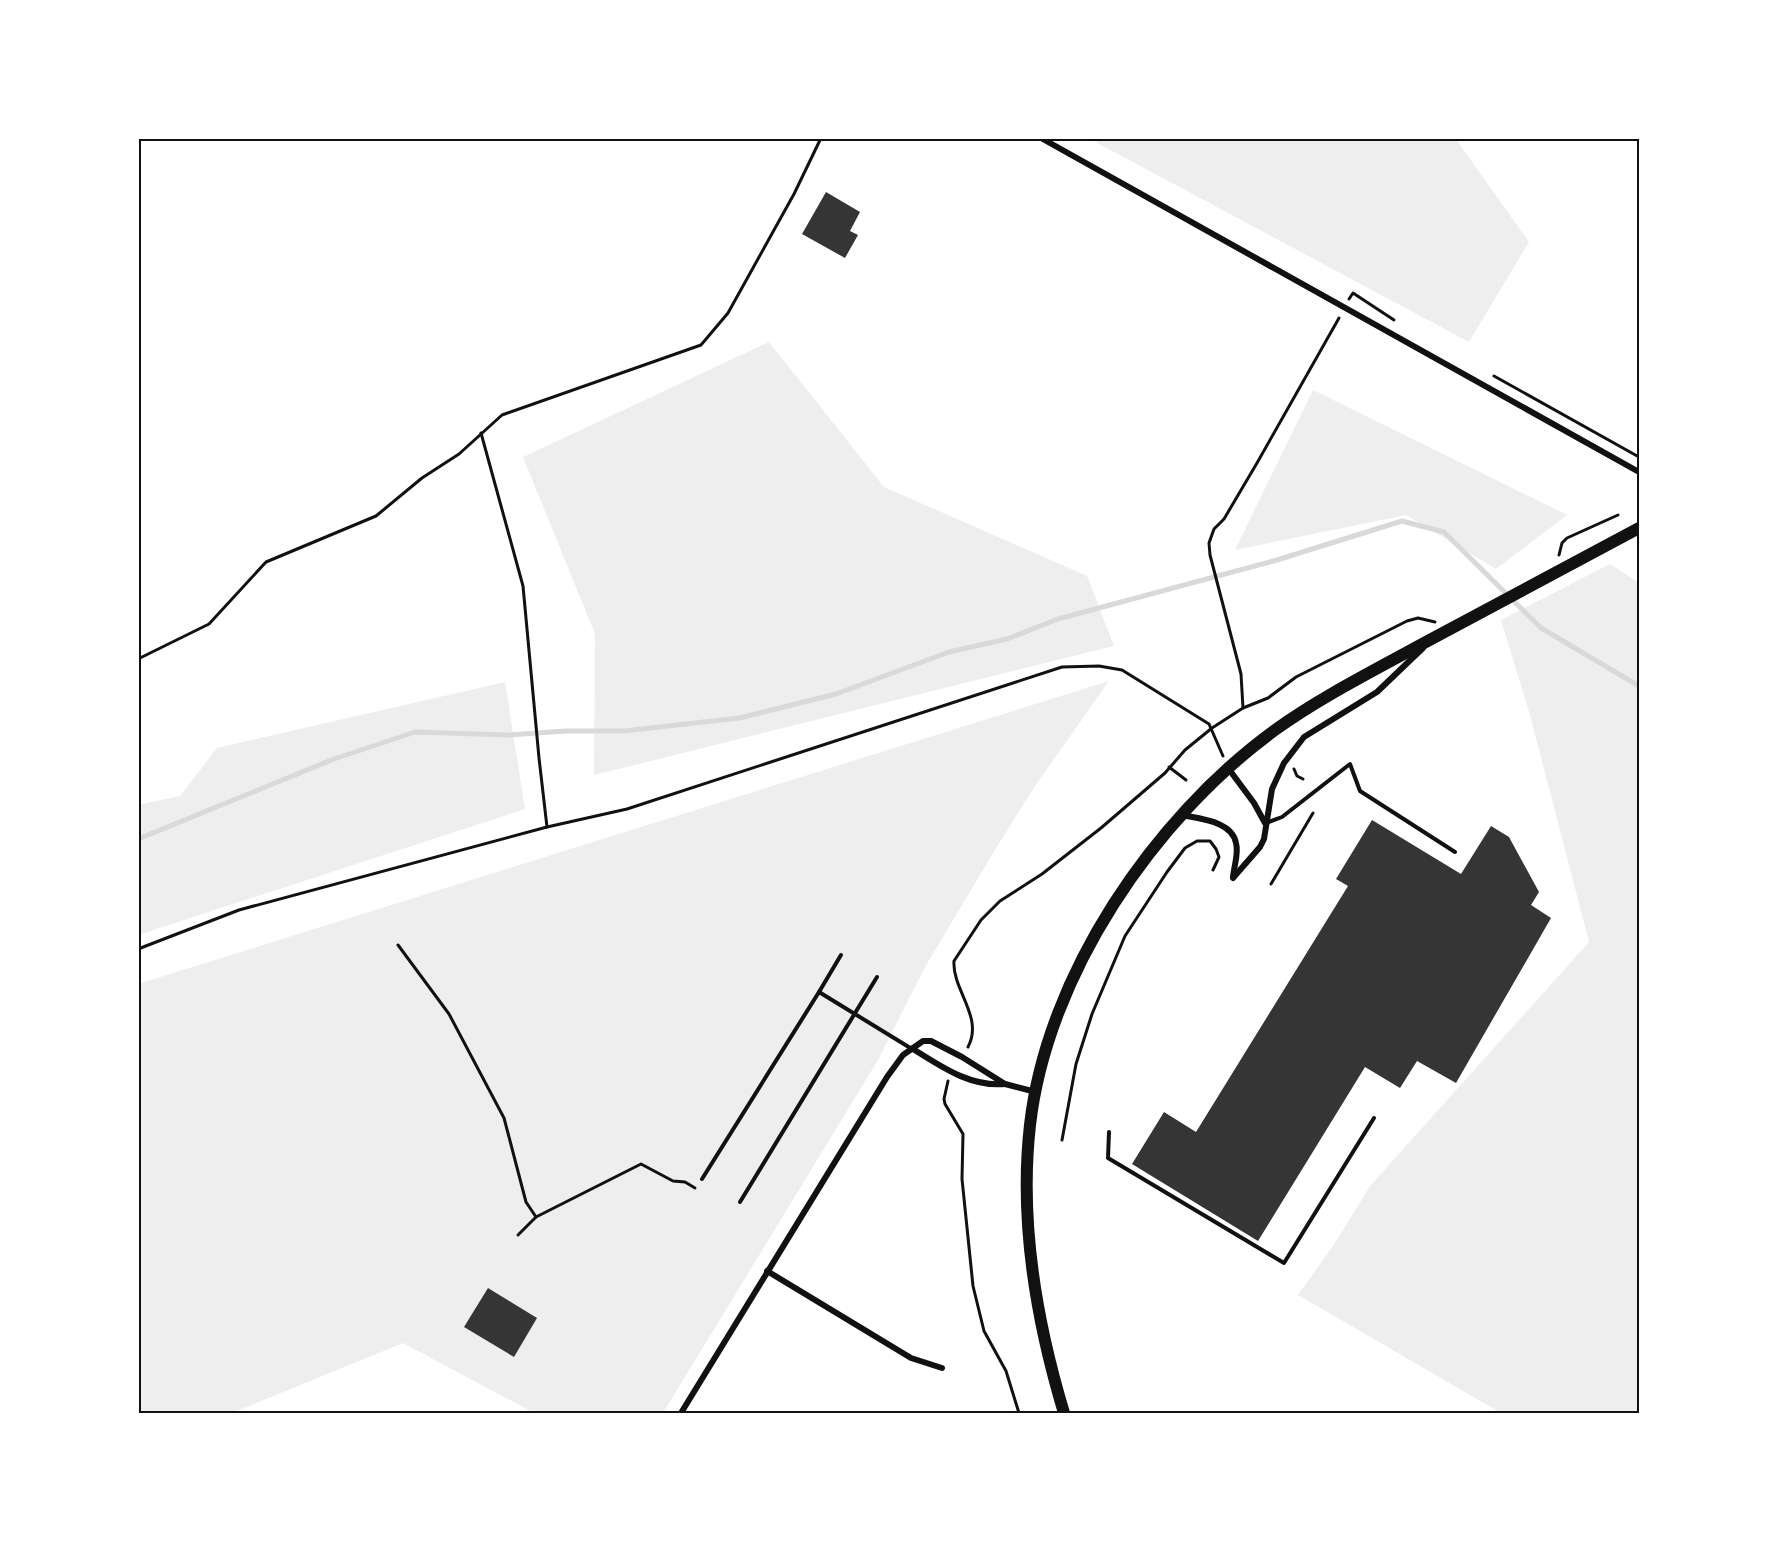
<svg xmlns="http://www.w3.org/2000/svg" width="1777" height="1551" font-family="'Public Sans',sans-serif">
<rect width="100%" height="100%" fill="#fff"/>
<g fill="#eee">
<path d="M1088 138H1455L1529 242 1469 342Z"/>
<path d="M769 342 884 487 1087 576 1114 646 594 775 595 634 523 457Z"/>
<path d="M1313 390 1567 515 1496 569 1406 515 1235 550Z"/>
<path d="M1610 564 1639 583V1413H1501L1298 1295 1335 1243 1370 1186 1589 942 1530 715 1501 620Z"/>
<path d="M1109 681 1035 786 993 853 925 967 878 1060 663 1413H534L403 1343 232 1413H138V984Z"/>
<path d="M505 682 525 809 138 935V805L180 796 217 748Z"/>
</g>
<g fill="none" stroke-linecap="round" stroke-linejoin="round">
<path stroke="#d9d9d9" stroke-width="5" d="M138 839 334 759 415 732 509 735 566 731H624L739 718 836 694 949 652 1007 639 1058 619 1277 560 1402 521 1444 532 1541 628 1639 686"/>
</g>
<g fill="#353535">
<path d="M826 192 860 212 850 231 858 235 845 258 802 234Z"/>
<path d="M1372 820 1461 874 1491 826 1509 837 1539 892 1531 905 1551 918 1456 1083 1417 1061 1400 1088 1365 1067 1258 1241 1132 1164 1164 1112 1196 1132 1348 886 1336 879Z"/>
<path d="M488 1288 537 1318 514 1357 464 1327Z"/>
</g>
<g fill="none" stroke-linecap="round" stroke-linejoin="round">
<g stroke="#111" stroke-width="3">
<path d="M1349 299 1353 293 1394 320"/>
<path d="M1494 376 1639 457"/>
<path d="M481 433 523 586 539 758 547 827"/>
<path d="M1559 555 1562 543 1567 538 1618 515"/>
<path d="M138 659 209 624 266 562 376 516 422 478 459 454 502 415 701 345 728 313 794 194 821 138"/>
<path d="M1243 708 1241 674 1210 555 1209 543 1214 529 1224 519 1257 463 1339 318"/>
<path d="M1169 767 1186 780"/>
<path d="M1294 769 1297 776 1303 779"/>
<path d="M1271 884 1313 813"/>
<path d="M398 945 449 1014 504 1118 526 1202 536 1217"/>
<path d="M138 949 239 910 547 827 627 809 1062 667 1099 666 1122 670 1209 724 1223 756"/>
<path d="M968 1047C984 1017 952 990 954 961L981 920 1000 901 1042 874 1101 828 1165 773 1185 750 1212 728 1243 708 1268 698 1296 677 1407 621 1418 618 1435 622"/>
<path d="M948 1081 944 1099 945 1104 963 1134 962 1179 973 1286 984 1331 1006 1371 1019 1413"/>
<path d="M1062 1140 1076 1064 1092 1014 1125 936 1167 872 1185 848 1197 841H1210L1216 849 1219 857 1213 870"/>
<path d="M518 1235 536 1217 641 1164 673 1181 685 1182 695 1188"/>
</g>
<g stroke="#111" stroke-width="4">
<path d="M1266 823 1282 817 1350 764 1360 791 1455 852"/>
<path d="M819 992 841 955"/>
<path d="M1109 1132 1108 1158 1284 1263 1374 1118"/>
<path d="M702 1179 819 992 912 1049"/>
<path d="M740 1202 877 977"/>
</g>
<g stroke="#111" stroke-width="6">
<path d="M1041 138 1639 472"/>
<path d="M1228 768 1254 803 1265 823"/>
<path d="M1182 815C1200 819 1232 821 1236 843 1239 853 1234 866 1233 877"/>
<path d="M1233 878 1260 847 1264 839 1272 789 1284 763 1304 737 1377 692 1423 648"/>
<path d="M913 1049C942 1067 970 1087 1005 1084"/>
<path d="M767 1271 911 1358 942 1368"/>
<path d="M681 1413 887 1077 903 1055 923 1041H931L962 1057 1005 1084 1036 1092"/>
</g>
<path stroke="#111" stroke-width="12" d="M1064 1413C1036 1320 1019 1222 1030 1125 1047 975 1154 818 1275 730 1321 697 1373 671 1424 643 1495 605 1567 567 1639 528"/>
</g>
<rect width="1777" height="1551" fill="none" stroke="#ffffff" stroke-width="279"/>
<rect x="140" y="140" width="1498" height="1272" fill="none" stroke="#111" stroke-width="2"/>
</svg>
